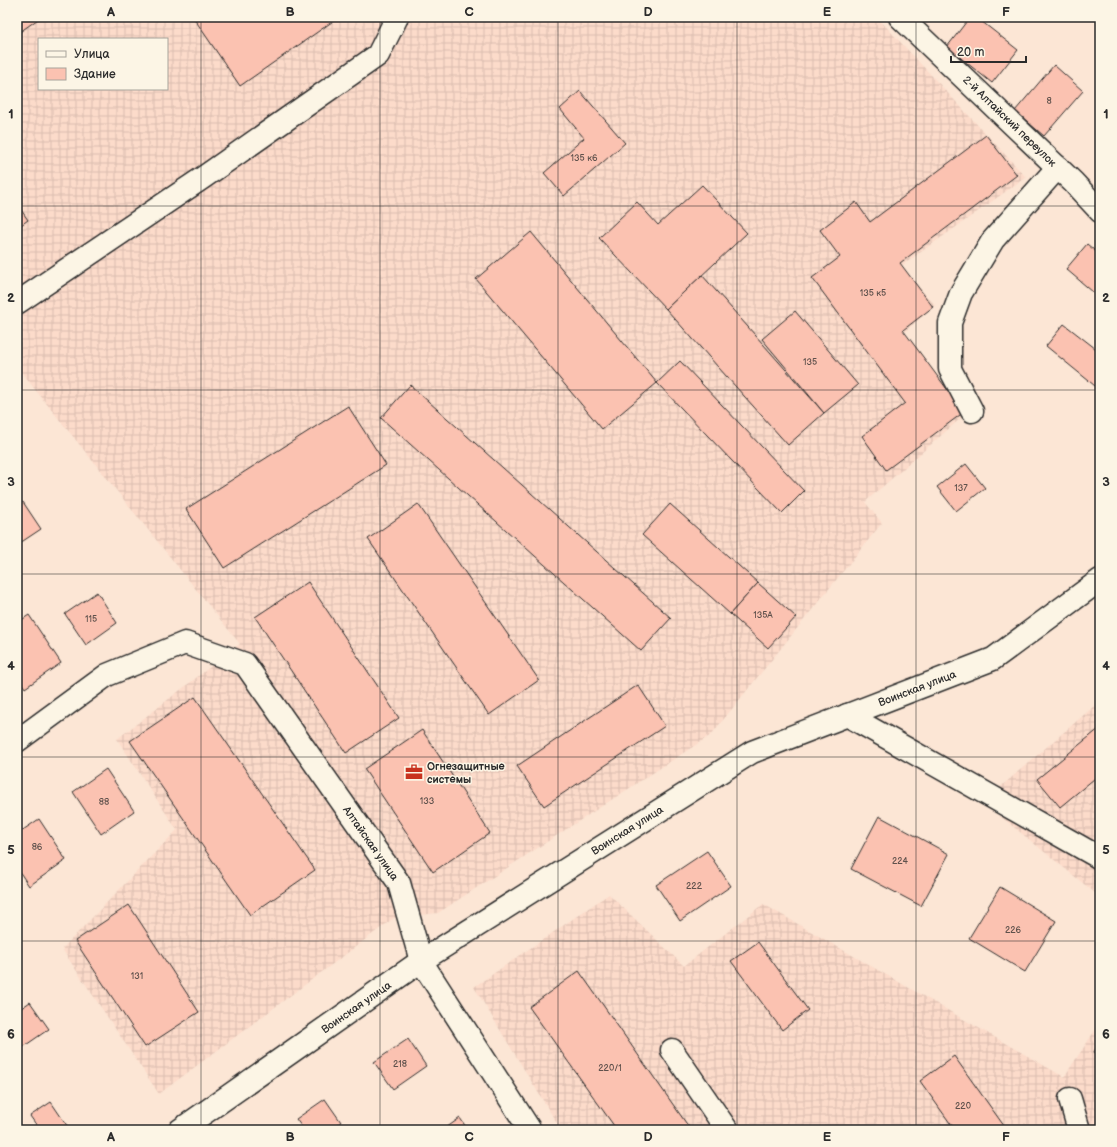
<svg xmlns="http://www.w3.org/2000/svg" width="1117" height="1147" font-family="'Balsamiq Sans',sans-serif">
<defs>
<pattern id="industrial-grid" width="8" height="8" patternUnits="userSpaceOnUse"><rect width="8" height="8" fill="#fcdbca"/><path d="M0 4h8M4 0v8" fill="none" stroke="#d8bcae"/></pattern>
</defs>
<rect width="100%" height="100%" fill="#fce6d5"/>
<filter id="ink" filterUnits="userSpaceOnUse"><feTurbulence type="fractalNoise" baseFrequency=".025" numOctaves="2"/><feDisplacementMap in="SourceGraphic" scale="8" xChannelSelector="R" yChannelSelector="G"/><feConvolveMatrix kernelMatrix="1 2 1 2 8 2 1 2 1" color-interpolation-filters="sRGB"/></filter>
<g filter="url(#ink)">
<g fill="url(#industrial-grid)" fill-rule="evenodd">
<path d="M17 17H877L1026 177 900 267 935 305 901 335 968 412 865 502 882 523 711 735 438 913 394 918 159 1094 62 949 177 830 117 739 240 644 17 367ZM39 39H167V89H39Z"/>
<path d="M1100 701V897L983 802Z"/>
<path d="M609 894 684 966 763 904 1064 1077 1100 1023V1130H561L474 987Z"/>
</g>
<g fill="#fbc2b1" stroke="#2b2b2b">
<path d="M17 17H41L17 34Z"/>
<path d="M193 17H339L240 86Z"/>
<path d="M970 17H976L1018 50 992 83 947 47Z"/>
<path d="M1054 65 1083 91 1044 136 1015 111Z"/>
<path d="M580 91 625 143 564 196 544 173 584 138 560 109Z"/>
<path d="M986 135 1017 175 900 263 933 307 903 330 964 412 886 470 862 436 905 403 812 278 840 257 820 230 856 202 870 222Z"/>
<path d="M702 185 747 233 666 309 599 238 637 202 658 225Z"/>
<path d="M17 204 28 220 17 228Z"/>
<path d="M531 232 657 383 602 429 476 279Z"/>
<path d="M1087 244 1100 255V298L1066 269Z"/>
<path d="M702 275 824 413 788 445 666 309Z"/>
<path d="M795 311 858 385 824 413 762 339Z"/>
<path d="M1064 324 1100 352V390L1046 346Z"/>
<path d="M680 361 804 491 782 513 657 383Z"/>
<path d="M410 385 671 618 641 651 381 418Z"/>
<path d="M348 406 386 465 224 568 186 509Z"/>
<path d="M966 464 985 488 956 511 937 487Z"/>
<path d="M23 502 41 529 17 545V506Z"/>
<path d="M418 504 539 680 489 715 368 539Z"/>
<path d="M670 504 758 583 730 614 642 535Z"/>
<path d="M308 582 399 718 346 753 255 617Z"/>
<path d="M758 583 796 617 768 648 730 614Z"/>
<path d="M97 592 117 623 86 645 65 614Z"/>
<path d="M29 615 61 663 25 688 17 676V623Z"/>
<path d="M638 685 665 726 544 806 517 766Z"/>
<path d="M195 697 315 870 250 915 130 741Z"/>
<path d="M1100 728V774L1060 807 1037 779Z"/>
<path d="M422 730 490 833 433 872 364 769Z"/>
<path d="M106 769 134 811 101 834 73 792Z"/>
<path d="M879 816 949 854 921 906 851 869Z"/>
<path d="M39 819 66 860 29 886 17 868V834Z"/>
<path d="M707 851 731 886 680 921 656 885Z"/>
<path d="M1000 887 1056 921 1025 972 969 938Z"/>
<path d="M129 905 199 1012 145 1047 75 941Z"/>
<path d="M758 942 808 1010 782 1030 731 961Z"/>
<path d="M579 971 691 1130H617L529 1007Z"/>
<path d="M30 1002 49 1029 23 1047 17 1038V1011Z"/>
<path d="M408 1039 426 1066 393 1089 374 1062Z"/>
<path d="M1100 1041V1056L1094 1052Z"/>
<path d="M954 1056 1007 1130H955L920 1081Z"/>
<path d="M325 1099 341 1122 329 1130H304L296 1119Z"/>
<path d="M51 1102 70 1130H40L30 1116Z"/>
<path d="M460 1118 468 1130H443Z"/>
</g>
<g fill="none" stroke-linecap="round" stroke-linejoin="round">
<g stroke="#2b2b2b" stroke-width="25">
<g id="minor">
<path d="M900 17 1073 182 1100 211"/>
<path d="M17 303 201 179 378 55 397 17"/>
<path d="M972 411 950 369V323L961 293 993 240 1058 167"/>
<path d="M847 715 1100 858"/>
<path d="M17 741 107 675 185 643 245 664 399 883 421 961 530 1130"/>
<path d="M672 1050 727 1130"/>
<path d="M1070 1099 1079 1130"/>
<path d="M180 1130 421 961 752 752 993 659 1100 580"/>
</g>
</g>
<use href="#minor" stroke="#fcf5e5" stroke-width="22"/>
</g>
</g>
<path fill="none" stroke="#2b2b2b" stroke-width="1" stroke-opacity="0.55" d="M201 17V1130M380 17V1130M558 17V1130M737 17V1130M916 17V1130M17 206H1100M17 390H1100M17 574H1100M17 757H1100M17 941H1100"/>
<defs>
<g id="office-bare" transform="scale(1.38)"><path d="M-6-3h4V-5.5h4V-3h4V5H-6ZM-1-4.5V-3h2v-1.5ZM-6 0V1H6V0Z" fill="#c8321e" stroke="#fcf5e5" stroke-width="2.5" paint-order="stroke"/></g>
</defs>
<g fill-rule="evenodd">
<use href="#office-bare" x="414" y="772"/>
</g>
<g text-anchor="middle" stroke-width="3" stroke-linejoin="round" paint-order="stroke">
<g font-size="9" fill="#5f514c">
<text x="1049" y="104">8</text>
<text x="584" y="161">135 к6</text>
<text x="873" y="296">135 к5</text>
<text x="810" y="365">135</text>
<text x="961" y="491">137</text>
<text x="763" y="618">135А</text>
<text x="91" y="622">115</text>
<text x="427" y="804">133</text>
<text x="104" y="805">88</text>
<text x="37" y="850">86</text>
<text x="900" y="864">224</text>
<text x="694" y="889">222</text>
<text x="1013" y="933">226</text>
<text x="137" y="979">131</text>
<text x="400" y="1067">218</text>
<text x="610" y="1071">220/1</text>
<text x="963" y="1109">220</text>
</g>
<g font-size="11" fill="#2b2b2b" stroke="#fcf5e5">
<text transform="translate(1010 121) rotate(44)" y="4">2-й Алтайский переулок</text>
<text transform="translate(917 688) rotate(-21)" y="4">Воинская улица</text>
<text transform="translate(627 830) rotate(-32)" y="4">Воинская улица</text>
<text transform="translate(371 843) rotate(55)" y="4">Алтайская улица</text>
<text transform="translate(356 1007) rotate(-35)" y="4">Воинская улица</text>
</g>
<g font-size="11" font-weight="bold" fill="#2b2b2b" stroke="#fcf5e5" text-anchor="start">
<text x="427" y="770">Огнезащитные<tspan x="427" dy="13">системы</tspan></text>
</g>
</g>
<rect width="1117" height="1147" fill="none" stroke="#fcf5e5" stroke-width="44"/>
<rect x="38" y="38" width="130" height="52" fill="#fcf5e5" stroke="#a8a49b"/>
<rect x="46" y="51" width="20" height="6" fill="#fcf5e5" stroke="#a8a49b"/>
<text x="74" y="58" font-size="12" fill="#2b2b2b">Улица</text>
<rect x="46" y="68" width="20" height="12" fill="#fbc2b1" stroke="#a8a49b"/>
<text x="74" y="78" font-size="12" fill="#2b2b2b">Здание</text>
<path d="M951 56v6h75v-6" fill="none" stroke="#2b2b2b" stroke-width="2"/>
<text x="957" y="56" font-size="12" fill="#2b2b2b" stroke="#fcf5e5" stroke-width="3" paint-order="stroke">20 m</text>
<rect x="22" y="22" width="1073" height="1103" fill="none" stroke="#2b2b2b" stroke-width="1.5"/>
<g font-size="13" text-anchor="middle" font-weight="bold" fill="#2b2b2b">
<text x="111" y="16">A</text>
<text x="290" y="16">B</text>
<text x="469" y="16">C</text>
<text x="648" y="16">D</text>
<text x="827" y="16">E</text>
<text x="1006" y="16">F</text>
<text x="11" y="118">1</text>
<text x="1106" y="118">1</text>
<text x="11" y="302">2</text>
<text x="1106" y="302">2</text>
<text x="11" y="486">3</text>
<text x="1106" y="486">3</text>
<text x="11" y="670">4</text>
<text x="1106" y="670">4</text>
<text x="11" y="854">5</text>
<text x="1106" y="854">5</text>
<text x="11" y="1038">6</text>
<text x="1106" y="1038">6</text>
<text x="111" y="1141">A</text>
<text x="290" y="1141">B</text>
<text x="469" y="1141">C</text>
<text x="648" y="1141">D</text>
<text x="827" y="1141">E</text>
<text x="1006" y="1141">F</text>
</g>
</svg>
